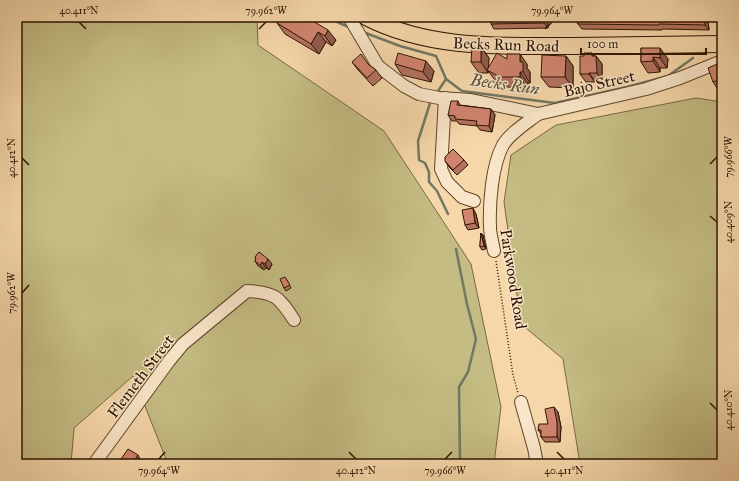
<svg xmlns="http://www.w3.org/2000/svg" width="739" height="481" font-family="'IM FELL Great Primer',serif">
<rect width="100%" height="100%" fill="#f6d7aa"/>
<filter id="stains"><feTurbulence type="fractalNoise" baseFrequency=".005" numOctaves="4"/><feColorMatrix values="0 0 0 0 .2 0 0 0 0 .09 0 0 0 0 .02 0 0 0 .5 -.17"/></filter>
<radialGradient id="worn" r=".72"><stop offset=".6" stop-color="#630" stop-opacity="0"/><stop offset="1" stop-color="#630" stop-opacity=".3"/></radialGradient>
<g fill="#c4bc83" stroke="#786842">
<path d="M17 17H257L258 45 384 131 471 264 501 407 494 464H168L133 376 74 428 71 464H17Z"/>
<path d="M696 98 722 102V464H580L563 359 521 324 504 202 511 155 556 125Z"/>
</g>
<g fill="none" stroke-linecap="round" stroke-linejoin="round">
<g stroke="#717863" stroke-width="2.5">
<path d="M330 17 339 23 349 27"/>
<path d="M363 32 400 46 436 56 446 79 462 91 555 103 627 87 668 76 693 58"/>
<path d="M721 33H722"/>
<path d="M436 94 446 79"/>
<path d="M431 100 418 141 419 160 425 163 429 172V182L437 191 448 214"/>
<path d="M456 249 467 304 476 339 468 372 459 387 460 464"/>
</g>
<g stroke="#5f462c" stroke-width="14">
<g id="minor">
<path d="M349 17 378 66 404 86 419 94 439 98 471 100 538 114 646 89 680 78 722 61"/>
<path d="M445 98 441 169 447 182 462 197 474 201"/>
<path d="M494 251C493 244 490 235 490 227 489 203 492 165 503 145 510 133 528 122 538 114"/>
<path d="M521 402 534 448 537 464"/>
<path d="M94 464 169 361 183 344 247 291C275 292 279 297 294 320"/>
</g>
</g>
<g stroke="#2d1502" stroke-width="18">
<path id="major" d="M366 17C430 50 503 46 574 46 623 45 673 45 722 44"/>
</g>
<path stroke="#2d1502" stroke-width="1.5" stroke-dasharray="1 2" stroke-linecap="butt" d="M496 261 513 375 518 393"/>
<use href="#minor" stroke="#f9e5c8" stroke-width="12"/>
<use href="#major" stroke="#f6d7aa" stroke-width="16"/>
</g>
<g fill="#b4725f" stroke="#2d1502">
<path d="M306 17 336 40 332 46 326 42 319 54 285 34 277 23Z"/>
<path d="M548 17V28L494 29 491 24Z"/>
<path d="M574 17H706L708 20 709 30 662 29V30L582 29 574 19Z"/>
<path d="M481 47 489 58 488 69 507 59 527 64V68L530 72V83H528L527 88 507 87 495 80 488 71V73H479L471 62Z"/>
<path d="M641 48 668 59 667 68H660V72L648 73 641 62Z"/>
<path d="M592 53 594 56H596L602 64V81H595V82H586L580 74 584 56Z"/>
<path d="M566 56 573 66V88L549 87 541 77Z"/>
<path d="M352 62 368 64 376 70 382 78 373 86 358 70Z"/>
<path d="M722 62V86L717 88 713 82Z"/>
<path d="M395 64 434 71 431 82 402 75Z"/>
<path d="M458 101 460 105 491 109 495 115 492 132 480 130 477 126 459 124 457 121H452L448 115Z"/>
<path d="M464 160 468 165 457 175 449 167 445 161Z"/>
<path d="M476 214 479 228 468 230 465 225Z"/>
<path d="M481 233 483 235 486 249 482 250 480 247Z"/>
<path d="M255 257 272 264 269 270 266 268 264 270 258 266 255 261 256 259Z"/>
<path d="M287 280 291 288 286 291 284 288Z"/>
<path d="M558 412 561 427 560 442H545L541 437V434L538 430 548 424Z"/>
<path d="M121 459 141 461 139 464H125Z"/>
</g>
<g fill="#925c4e" stroke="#2d1502">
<path d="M544 17H548V28L544 23Z"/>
<path d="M704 17H706L708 20 709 30 705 25Z"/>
<path d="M328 30 336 40 332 46 325 36Z"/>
<path d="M318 32 326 42 319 54 311 44Z"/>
<path d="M481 47 489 58 488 73 481 62Z"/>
<path d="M660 48 668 59 667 68 660 58Z"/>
<path d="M592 53 596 59V56L602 64V81L597 73 592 56Z"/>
<path d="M520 54 527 64V68L530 72V83L523 72 520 62Z"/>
<path d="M566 56 573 66V88L565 77Z"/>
<path d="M653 57 660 68V72L653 61Z"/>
<path d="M426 61 434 71 431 82 423 72Z"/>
<path d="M520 72 528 83 527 88 520 77Z"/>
<path d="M589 73 595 81V82L589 74Z"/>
<path d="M491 109 495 115 492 132 489 126Z"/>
<path d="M473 208 476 214 479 228 475 223Z"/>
<path d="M481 233 483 235 486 249 484 246Z"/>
<path d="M268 259 272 264 269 270 265 264Z"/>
<path d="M262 262 266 268 264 270 260 265Z"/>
<path d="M554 407 558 412 561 427 560 442 557 437Z"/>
<path d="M138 455 141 461 139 464H136L134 461Z"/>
<path d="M131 459 135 464H128Z"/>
</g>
<g fill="#d1846f" stroke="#2d1502">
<path d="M281 17H306L328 30 325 36 318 32 311 44 277 23Z"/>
<path d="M491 17H544V23L491 24Z"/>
<path d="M574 17H704L705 25 659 24V25L578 24V19H574Z"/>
<path d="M472 47H481V62H471Z"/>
<path d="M641 48H660V58L653 57V61L641 62Z"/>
<path d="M398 53 426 61 423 72 395 64Z"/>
<path d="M497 53 507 59V54H520V62H523V72H520V77H500L487 70Z"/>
<path d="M584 53H592V56H596L597 73H589V74H580V56H584Z"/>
<path d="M361 54 368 64 376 70 367 78 352 62Z"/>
<path d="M542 55 566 56 565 77H541Z"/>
<path d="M722 62V77L721 78V79L713 82 708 68Z"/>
<path d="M451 101H458L457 105 491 109 489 126 476 125 477 121 455 119V116L448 115Z"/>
<path d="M453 149 464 160 453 170 445 161V157Z"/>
<path d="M473 208 475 223 465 225 462 210Z"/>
<path d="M481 233 484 246 480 247V243Z"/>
<path d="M259 252 268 259 265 264 262 262 260 265 255 261 256 258 255 257Z"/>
<path d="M285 277 290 285 284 288 280 279Z"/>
<path d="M554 407 557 422V437H541V430H538L539 424H548L545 409Z"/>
<path d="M128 449 138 455 134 461 131 459 128 464 121 459Z"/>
</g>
<path fill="none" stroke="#2d1502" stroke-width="1.5" d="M79 22 86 29M259 29 266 22M545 29 552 22M22 158 29 165M710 164 717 157M710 216 717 222M22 293 29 285M710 403 717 410M349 452 356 459M557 452 564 459M159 459 165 452M445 459 452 452"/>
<g text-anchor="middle" stroke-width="3" stroke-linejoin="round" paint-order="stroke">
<g font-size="16" fill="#2d1502" stroke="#f9e5c8">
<text transform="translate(506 44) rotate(2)" y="6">Becks Run Road</text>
<text transform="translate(599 83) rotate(-13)" y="6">Bajo Street</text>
<text transform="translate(514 279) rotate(81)" y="6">Parkwood Road</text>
<text transform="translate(140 376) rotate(-53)" y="6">Flemeth Street</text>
</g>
<g font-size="17" font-style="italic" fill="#554f3a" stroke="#f9e5c8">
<text transform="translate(505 84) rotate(8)" y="6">Becks Run</text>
</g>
</g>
<rect width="739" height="481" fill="none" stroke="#f6d7aa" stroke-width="44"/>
<path d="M581 48v6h125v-6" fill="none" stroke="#2d1502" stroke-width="2"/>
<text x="587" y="48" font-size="12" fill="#2d1502" stroke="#f9e5c8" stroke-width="3" paint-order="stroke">100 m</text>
<rect x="22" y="22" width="695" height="437" fill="none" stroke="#2d1502" stroke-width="1.5"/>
<g font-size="10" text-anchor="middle" fill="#2d1502">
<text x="79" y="14">40.411°N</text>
<text x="266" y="14">79.962°W</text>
<text x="552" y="14">79.964°W</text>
<text transform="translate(728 157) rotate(-90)" y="4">79.966°W</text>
<text transform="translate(11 158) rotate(-90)" y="4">40.412°N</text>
<text transform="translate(728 222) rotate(-90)" y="4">40.409°N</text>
<text transform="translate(11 293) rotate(-90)" y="4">79.962°W</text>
<text transform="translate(728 410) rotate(-90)" y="4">40.410°N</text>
<text x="159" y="474">79.964°W</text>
<text x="356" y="474">40.412°N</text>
<text x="445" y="474">79.966°W</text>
<text x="564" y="474">40.411°N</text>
</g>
<rect width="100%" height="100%" filter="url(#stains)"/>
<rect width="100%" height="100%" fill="url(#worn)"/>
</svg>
